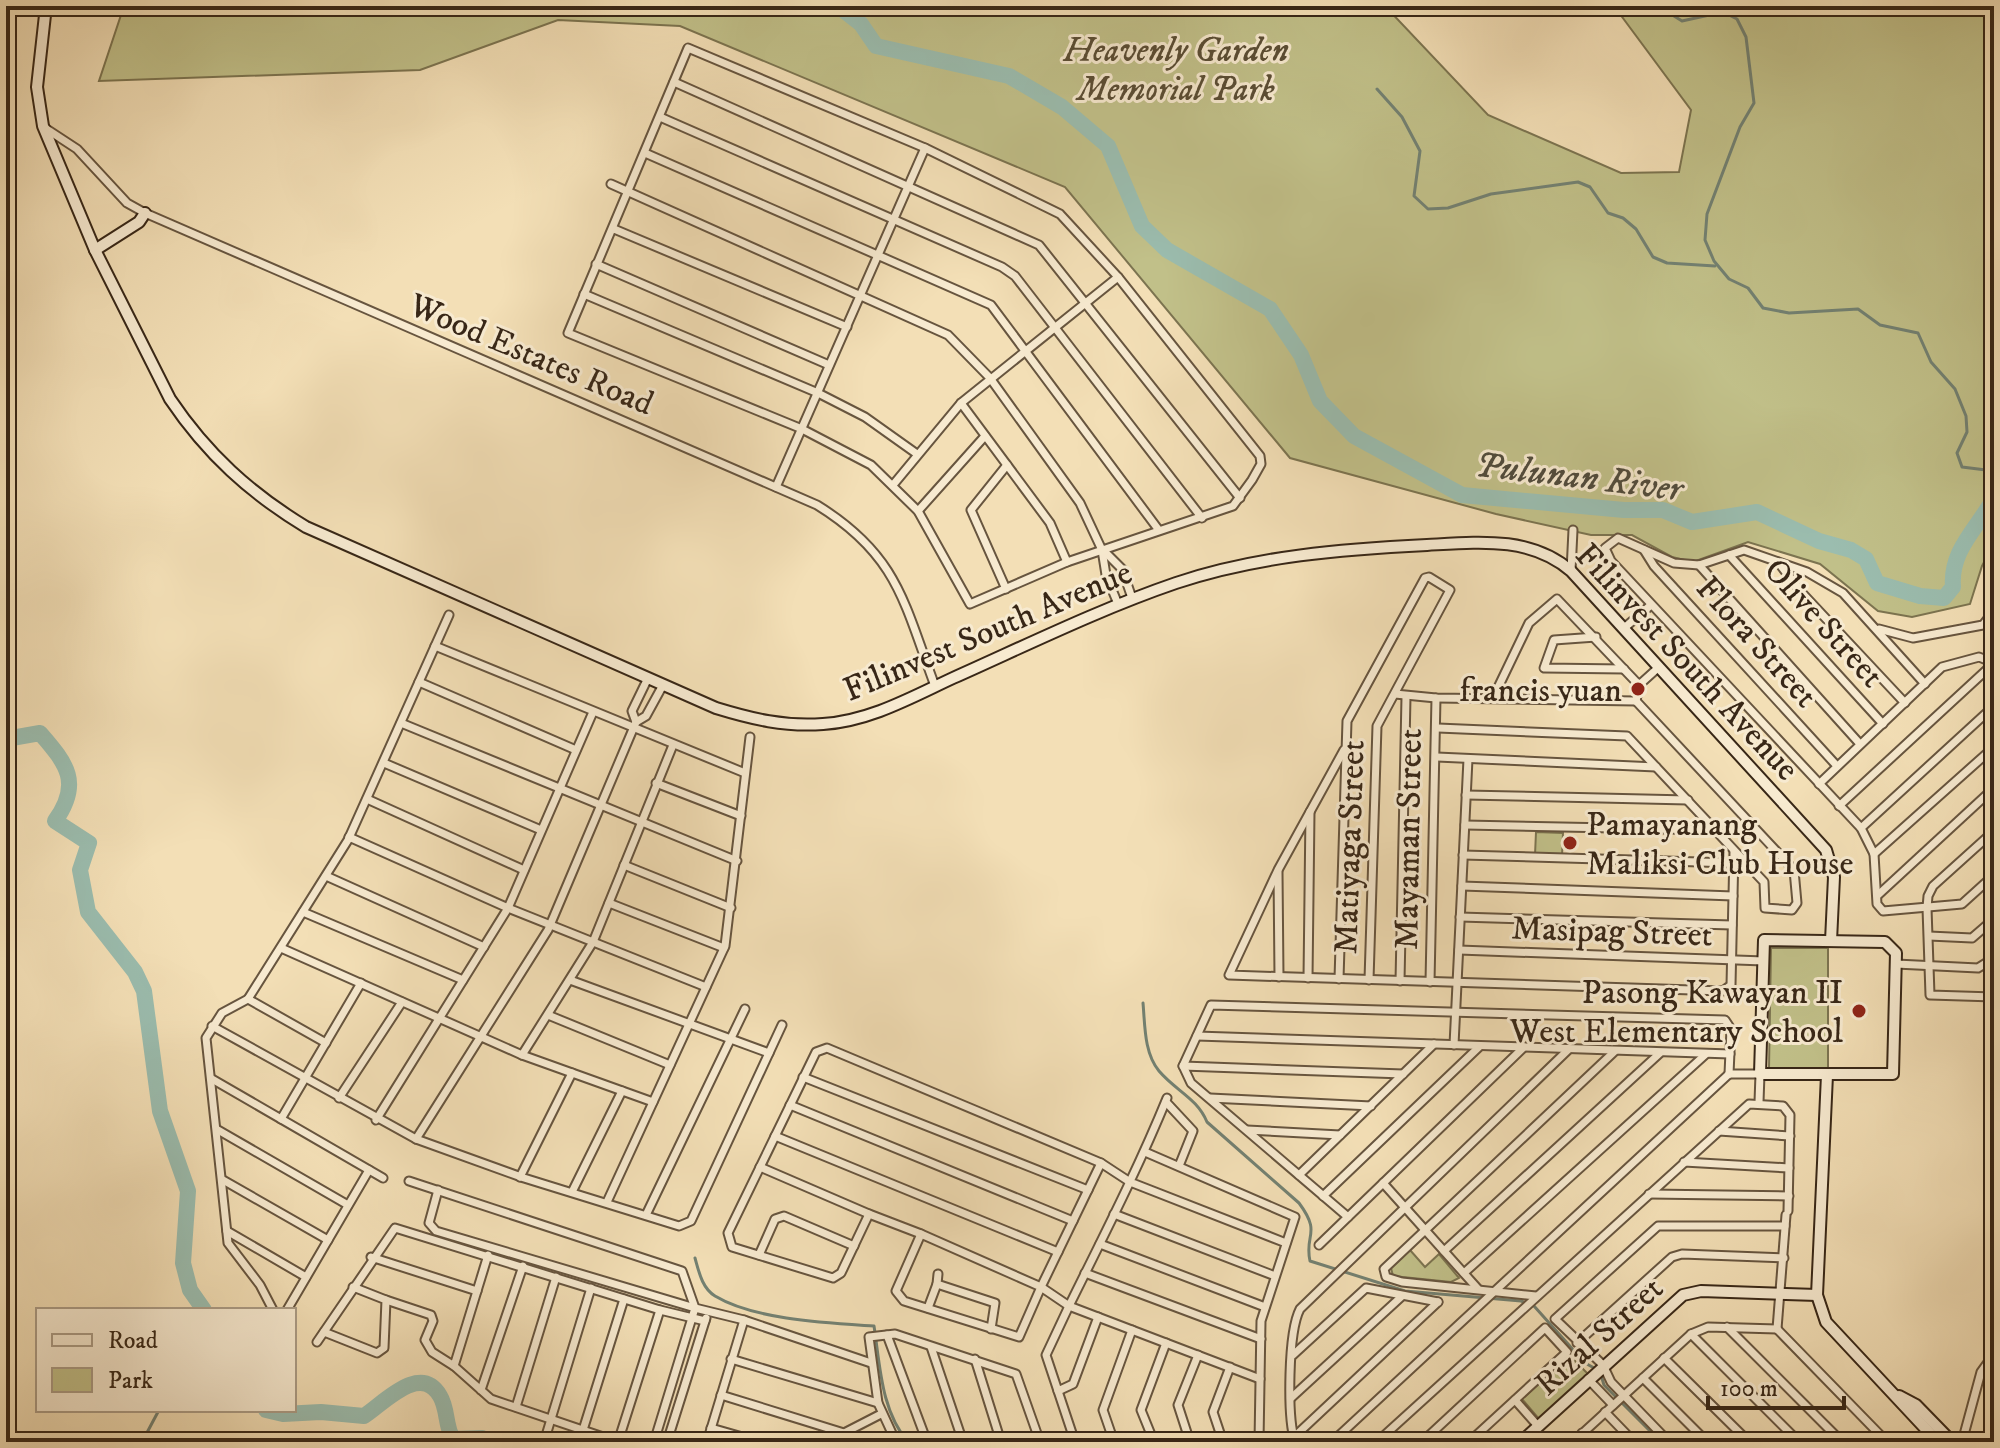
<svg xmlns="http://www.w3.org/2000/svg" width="2000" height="1448" font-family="'IM FELL DW Pica',serif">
<rect width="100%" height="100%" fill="#f3dfb6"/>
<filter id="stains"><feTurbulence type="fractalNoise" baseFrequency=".0025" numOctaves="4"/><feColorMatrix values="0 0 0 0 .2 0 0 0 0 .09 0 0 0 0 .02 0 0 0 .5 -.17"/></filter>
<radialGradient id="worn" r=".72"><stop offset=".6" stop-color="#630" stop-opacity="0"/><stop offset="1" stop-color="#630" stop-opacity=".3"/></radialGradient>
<g fill="#c1c089" stroke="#7c7450" stroke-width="2">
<path d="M124 6H1385L1488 115 1621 173 1679 172 1691 110 1614 6H1994V544L1982 566 1970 604 1912 617 1878 611 1820 564 1748 542 1693 562 1672 557 1632 535H1591L1496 514 1290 458 1065 187 680 26 558 20 420 70 99 81Z"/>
<path d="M1536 832 1563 833 1562 856 1535 855Z"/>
<path d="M1771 948H1828V1071L1769 1069Z"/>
<path d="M1410 1250 1425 1267 1439 1254 1459 1278 1451 1282 1393 1276 1391 1268Z"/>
<path d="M1570 1356 1588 1374 1539 1419 1522 1399Z"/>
</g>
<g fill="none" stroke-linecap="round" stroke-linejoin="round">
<g stroke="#738172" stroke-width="3">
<path d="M1658 6 1682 21 1723 12 1737 19 1746 37 1754 103 1740 127 1707 214 1705 240 1714 261 1729 279 1748 288 1763 308 1789 313 1858 309 1880 325 1918 333 1931 362 1955 389 1966 416 1967 432 1957 453 1962 467 1994 471"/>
<path d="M1377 89 1402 117 1420 151 1414 196 1428 209 1448 208 1491 194 1578 182 1590 187 1608 213 1623 218 1636 229 1653 257 1667 263 1715 266"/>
<path d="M1143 1003C1145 1025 1144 1053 1159 1071 1176 1091 1197 1098 1207 1122L1299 1203C1322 1234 1304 1234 1310 1261L1405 1291 1521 1301 1534 1306 1585 1363 1596 1369"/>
<path d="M695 1258C699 1272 702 1288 715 1296 755 1320 828 1323 874 1326 880 1365 881 1411 908 1442"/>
<path d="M1601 1375 1604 1385 1661 1442"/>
<path d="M6 1426 34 1442"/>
<path d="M142 1442 159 1410"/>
</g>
<g stroke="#9bbdaf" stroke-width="16">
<path d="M838 6 861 24 876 46 1009 76 1062 107 1108 146 1142 226 1167 250 1270 309 1301 355 1320 401 1354 436 1462 495 1624 510H1663L1692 522 1757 512 1819 541 1851 550 1866 559 1877 583 1920 596 1944 598 1953 587C1950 550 1977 529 1994 498"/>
<path d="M6 739 40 733C67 764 82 783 55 821L89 843 80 870 88 912 135 972 144 991 160 1111 188 1191 183 1263 190 1290 204 1310"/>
<path d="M266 1410 283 1414 321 1412 364 1416C383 1404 420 1362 440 1396 448 1409 445 1426 453 1439L482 1438 488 1442"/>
</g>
<g stroke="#67553f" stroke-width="11">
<g id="street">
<path d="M688 48 925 148 1060 214 1118 277 1260 456 1261 464 1252 480 1233 506 1067 562 970 604 918 511 871 465 802 429 568 333Z"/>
<path d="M674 82 1039 245 1240 498"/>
<path d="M660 117 1002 267 1015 276 1202 518"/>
<path d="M45 128 77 149 127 203 145 213 817 505C898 555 904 603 935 686"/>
<path d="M645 153 991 305 1158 529"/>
<path d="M611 184 948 335 990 378 1080 503 1102 550 1106 575 1118 604"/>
<path d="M614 229 847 327"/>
<path d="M596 264 829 365"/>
<path d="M584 294 818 393 865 417 917 454"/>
<path d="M961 403 1050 523 1067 562"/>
<path d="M893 485 961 403 1118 277"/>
<path d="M776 487 925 148"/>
<path d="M918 511 985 436"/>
<path d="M1644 550 1654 566 1837 766"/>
<path d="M1104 551 1122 569 1132 598"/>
<path d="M1729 555 1883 724"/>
<path d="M1778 562 1802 593 1905 703"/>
<path d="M1699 565 1860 744"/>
<path d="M1571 571 1573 530"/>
<path d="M1006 589 971 510 1007 465"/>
<path d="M1623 629 1651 605"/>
<path d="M1879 629 1913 638 1983 625 1994 611"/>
<path d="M1596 637 1554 640 1544 668 1624 669"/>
<path d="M435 646 745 773"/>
<path d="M648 678 632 711 636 722 646 716 663 685"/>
<path d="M419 682 576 750"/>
<path d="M1925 684 1843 593 1807 572 1744 550 1699 565 1674 563 1618 538 1605 548 1611 561 1861 828 1874 854 1877 904 1883 911 1962 904 1994 875"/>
<path d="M1395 694 1436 698 1636 701"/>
<path d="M1493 698 1529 623 1557 599 1639 685"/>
<path d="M1636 701 1639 685 1659 667"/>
<path d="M401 723 737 861"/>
<path d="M1438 728 1627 736 1764 882 1765 908 1792 910 1797 903 1794 870 1636 701"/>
<path d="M1344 750 1278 870 1229 975 1723 991 1731 985 1734 851"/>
<path d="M1437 757 1656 767"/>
<path d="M384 763 541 830"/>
<path d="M656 783 741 816"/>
<path d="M1819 784 1942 667 1979 657 1994 663"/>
<path d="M1466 795 1688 800"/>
<path d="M367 799 524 870"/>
<path d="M1839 806 1994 663"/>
<path d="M1465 825 1714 830"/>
<path d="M1861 828 1994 706"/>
<path d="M1994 831 1933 886 1928 896 1927 908 1930 995 1994 997"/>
<path d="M349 837 508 908 706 987"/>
<path d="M1874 854 1994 747"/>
<path d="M1463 855 1733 863"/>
<path d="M624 865 731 908"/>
<path d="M1278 872 1279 977"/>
<path d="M326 876 484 947"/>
<path d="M1462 886 1733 896"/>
<path d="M1878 895 1994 788"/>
<path d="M609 903 724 948"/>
<path d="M303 912 463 980"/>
<path d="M1460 917 1732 925"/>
<path d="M1929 936 1972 938 1994 919"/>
<path d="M281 948 522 1055 653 1102"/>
<path d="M1459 950 1764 961"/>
<path d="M1896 964 1978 968 1994 958"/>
<path d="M1308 978 1310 812"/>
<path d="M1339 979 1347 721 1425 578 1429 577 1450 590 1377 726 1369 980"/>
<path d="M570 980 769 1053"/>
<path d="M1400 981 1406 697"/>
<path d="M1430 982 1436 698"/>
<path d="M248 999 326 1043"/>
<path d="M548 1015 670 1065"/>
<path d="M212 1026 416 1139 524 1178 679 1226 691 1221 782 1025"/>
<path d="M1197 1036 1730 1054"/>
<path d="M1454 1045 1468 759"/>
<path d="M522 1055 593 942 673 745"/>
<path d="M1183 1066 1403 1074"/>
<path d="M1729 1074H1760L1759 1102"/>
<path d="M803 1077 1088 1190"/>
<path d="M212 1079 383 1178"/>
<path d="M339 1098 402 1002"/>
<path d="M1167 1098C1138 1169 1103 1237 1069 1306L1041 1287 1019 1337 904 1301 896 1291 921 1234 1041 1287 1101 1163 1130 1182 1286 1243"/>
<path d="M1210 1098 1371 1106"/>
<path d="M1166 1102 1193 1131 1179 1166"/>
<path d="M790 1105 1073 1221"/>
<path d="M281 1119 361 983"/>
<path d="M376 1120 508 908 593 712"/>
<path d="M218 1130 348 1205"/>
<path d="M1247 1130 1340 1135"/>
<path d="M1719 1131 1790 1136"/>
<path d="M775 1136 1058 1252"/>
<path d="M416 1139 548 930 636 722"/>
<path d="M1145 1152 1295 1217 1261 1321 1259 1442"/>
<path d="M1684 1162 1789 1168"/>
<path d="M760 1167 869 1214"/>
<path d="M1299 1175 1434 1044"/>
<path d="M520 1177 572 1073"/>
<path d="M223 1180 328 1240"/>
<path d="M409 1181 682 1271 695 1308 744 1320"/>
<path d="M1383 1183 1478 1289"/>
<path d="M438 1190 429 1223 436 1231 695 1308 654 1442"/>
<path d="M572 1192 622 1091"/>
<path d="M1649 1194 1789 1196"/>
<path d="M1323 1196 1480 1046"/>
<path d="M607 1202 725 946 750 737"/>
<path d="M1114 1214 1275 1276"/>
<path d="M646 1215 745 1009"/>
<path d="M1348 1217 1191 1083 1183 1066 1211 1005 1725 1020 1731 1029 1729 1074"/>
<path d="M227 1231 306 1277"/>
<path d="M921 1234 869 1214 841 1273 833 1278 732 1247 728 1233 816 1052 827 1048 1101 1163"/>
<path d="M1100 1244 1265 1307"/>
<path d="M1319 1245 1524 1047"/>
<path d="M1444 1251 1660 1053"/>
<path d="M759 1255 775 1219 784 1216 854 1246"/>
<path d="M371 1257 477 1291 454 1366 432 1352 425 1340 433 1321 431 1315 386 1300"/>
<path d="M1085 1273 1261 1339"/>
<path d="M1464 1273 1706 1054"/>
<path d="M938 1274 937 1284 995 1303 991 1329"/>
<path d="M477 1291 488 1255"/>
<path d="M1536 1296 1402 1282 1386 1277 1384 1269 1615 1051"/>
<path d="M928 1308 937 1284"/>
<path d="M273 1310 260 1285 228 1243 206 1038 222 1013 248 999 348 840 449 615"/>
<path d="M287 1310 369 1170"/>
<path d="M1727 1327 1842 1442"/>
<path d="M1777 1329 1887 1442"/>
<path d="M1777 1329 1786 1215"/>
<path d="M324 1332 377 1353 384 1348 386 1300 353 1287"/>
<path d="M1691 1334 1799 1442"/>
<path d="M887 1335 927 1442"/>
<path d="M317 1342 395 1228 660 1310 705 1321"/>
<path d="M1577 1343 1672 1257 1682 1254 1784 1258"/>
<path d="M931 1347 963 1442"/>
<path d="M1293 1355 1366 1288 1438 1302"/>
<path d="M1664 1358 1749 1442"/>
<path d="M731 1359 878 1403"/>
<path d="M975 1359 1001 1442"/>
<path d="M454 1366 491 1399 618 1442"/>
<path d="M1643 1378 1707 1442"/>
<path d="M1588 1379 1613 1405"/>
<path d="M481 1390 523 1266"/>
<path d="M1058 1391 1073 1384 1098 1317"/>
<path d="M721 1395 844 1433 832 1442"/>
<path d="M1291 1398 1401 1297"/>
<path d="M1515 1400 1538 1426"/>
<path d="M516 1407 556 1277"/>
<path d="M1605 1412 1634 1442"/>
<path d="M711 1428 760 1442"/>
<path d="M583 1430 624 1299"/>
<path d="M844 1433 881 1414"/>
<path d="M1582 1433 1591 1442"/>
<path d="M1293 1438 1438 1302"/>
<path d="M544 1442 591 1288"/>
<path d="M618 1442 660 1310"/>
<path d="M667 1442 706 1318"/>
<path d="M707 1442 744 1320 871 1363"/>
<path d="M896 1442 878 1403 869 1337 895 1334 1016 1374 1040 1442"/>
<path d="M1075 1442 1046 1355 1069 1306 1260 1379"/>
<path d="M1114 1442 1103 1410 1132 1330"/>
<path d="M1154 1442 1141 1410 1166 1343"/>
<path d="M1190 1442 1178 1405 1198 1355"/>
<path d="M1223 1442 1213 1412 1230 1367"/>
<path d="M1295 1442C1287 1416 1288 1332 1300 1309L1569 1049"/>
<path d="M1332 1442 1729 1074"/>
<path d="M1377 1442 1749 1104 1783 1106 1790 1115 1788 1211"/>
<path d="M1422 1442 1545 1328 1567 1352 1469 1442"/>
<path d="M1573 1442 1691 1334 1708 1327 1777 1329"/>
<path d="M1669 1442 1611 1382 1603 1365 1555 1319 1658 1226H1785"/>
<path d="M1962 1442 1981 1372 1994 1354"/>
</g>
</g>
<g stroke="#382717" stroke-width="14">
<g id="secondary">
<path d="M46 6 37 87 43 126 95 250 170 399C207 454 250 493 306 527L716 708C752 719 785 727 823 724 870 721 912 697 953 678 1027 645 1100 609 1176 583 1256 556 1344 549 1427 545 1478 542 1531 536 1571 571L1826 850 1834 877 1831 941"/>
<path d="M95 250 139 222 145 213"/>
<path d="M1764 940 1885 942 1896 953 1893 1074H1760Z"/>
<path d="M1827 1075 1817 1295 1826 1322 1938 1442"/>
<path d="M1899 1396 1916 1405 1952 1442"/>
<path d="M1521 1442 1683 1295 1701 1291 1817 1295"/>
</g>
</g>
<use href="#street" stroke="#f7ead0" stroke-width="7"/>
<use href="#secondary" stroke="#f7ead0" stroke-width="10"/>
</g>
<g fill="#8f2418" stroke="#f7ead0" stroke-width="3">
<circle cx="1638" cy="689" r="8"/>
<circle cx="1570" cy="843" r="8"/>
<circle cx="1859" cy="1011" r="8"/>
</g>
<g text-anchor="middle" stroke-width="6" stroke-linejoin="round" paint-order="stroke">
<g font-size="34" font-style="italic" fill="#5a4d34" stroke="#f7ead0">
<text x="1176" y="61">Heavenly Garden<tspan x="1176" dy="39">Memorial Park</tspan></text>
</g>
<g font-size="34" fill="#382717" stroke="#f7ead0">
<text transform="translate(532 353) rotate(23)" y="12">Wood Estates Road</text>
<text transform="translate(1825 622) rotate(48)" y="12">Olive Street</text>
<text transform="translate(987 630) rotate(-23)" y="12">Filinvest South Avenue</text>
<text transform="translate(1758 641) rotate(48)" y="12">Flora Street</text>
<text transform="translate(1688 661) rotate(47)" y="12">Filinvest South Avenue</text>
<text transform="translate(1407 839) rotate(-89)" y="12">Mayaman Street</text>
<text transform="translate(1348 847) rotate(-88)" y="12">Matiyaga Street</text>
<text transform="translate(1612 930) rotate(2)" y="12">Masipag Street</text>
<text transform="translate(1598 1335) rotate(-42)" y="12">Rizal Street</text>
</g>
<g font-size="34" fill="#382717" stroke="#f7ead0" text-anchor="end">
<text x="1622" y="701">francis yuan</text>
<text x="1586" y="835" text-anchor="start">Pamayanang<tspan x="1586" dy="39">Maliksi Club House</tspan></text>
<text x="1843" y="1003">Pasong Kawayan II<tspan x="1843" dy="39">West Elementary School</tspan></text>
</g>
<g font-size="36" font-style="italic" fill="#514c3d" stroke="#f7ead0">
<text transform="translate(1579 475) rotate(7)" y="13">Pulunan River</text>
</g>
</g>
<rect width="2000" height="1448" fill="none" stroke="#f3dfb6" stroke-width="32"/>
<rect x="8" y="8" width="1984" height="1432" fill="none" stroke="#382717" stroke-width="4"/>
<rect x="16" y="16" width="1968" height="1416" fill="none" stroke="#382717" stroke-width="2"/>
<rect x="36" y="1308" width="260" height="104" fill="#f7ead0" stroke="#ab9c86" stroke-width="2"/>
<rect x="52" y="1334" width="40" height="12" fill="#f7ead0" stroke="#ab9c86" stroke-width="2"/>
<text x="108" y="1348" font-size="24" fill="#382717">Road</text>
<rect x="52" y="1368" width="40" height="24" fill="#c1c089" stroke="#ab9c86" stroke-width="2"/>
<text x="108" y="1388" font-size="24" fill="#382717">Park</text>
<path d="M1708 1396v12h136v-12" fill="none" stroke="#382717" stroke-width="4"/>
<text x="1720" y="1396" font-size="24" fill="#382717" stroke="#f7ead0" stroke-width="6" paint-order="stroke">100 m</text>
<rect width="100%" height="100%" filter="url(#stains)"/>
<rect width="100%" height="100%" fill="url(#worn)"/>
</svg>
